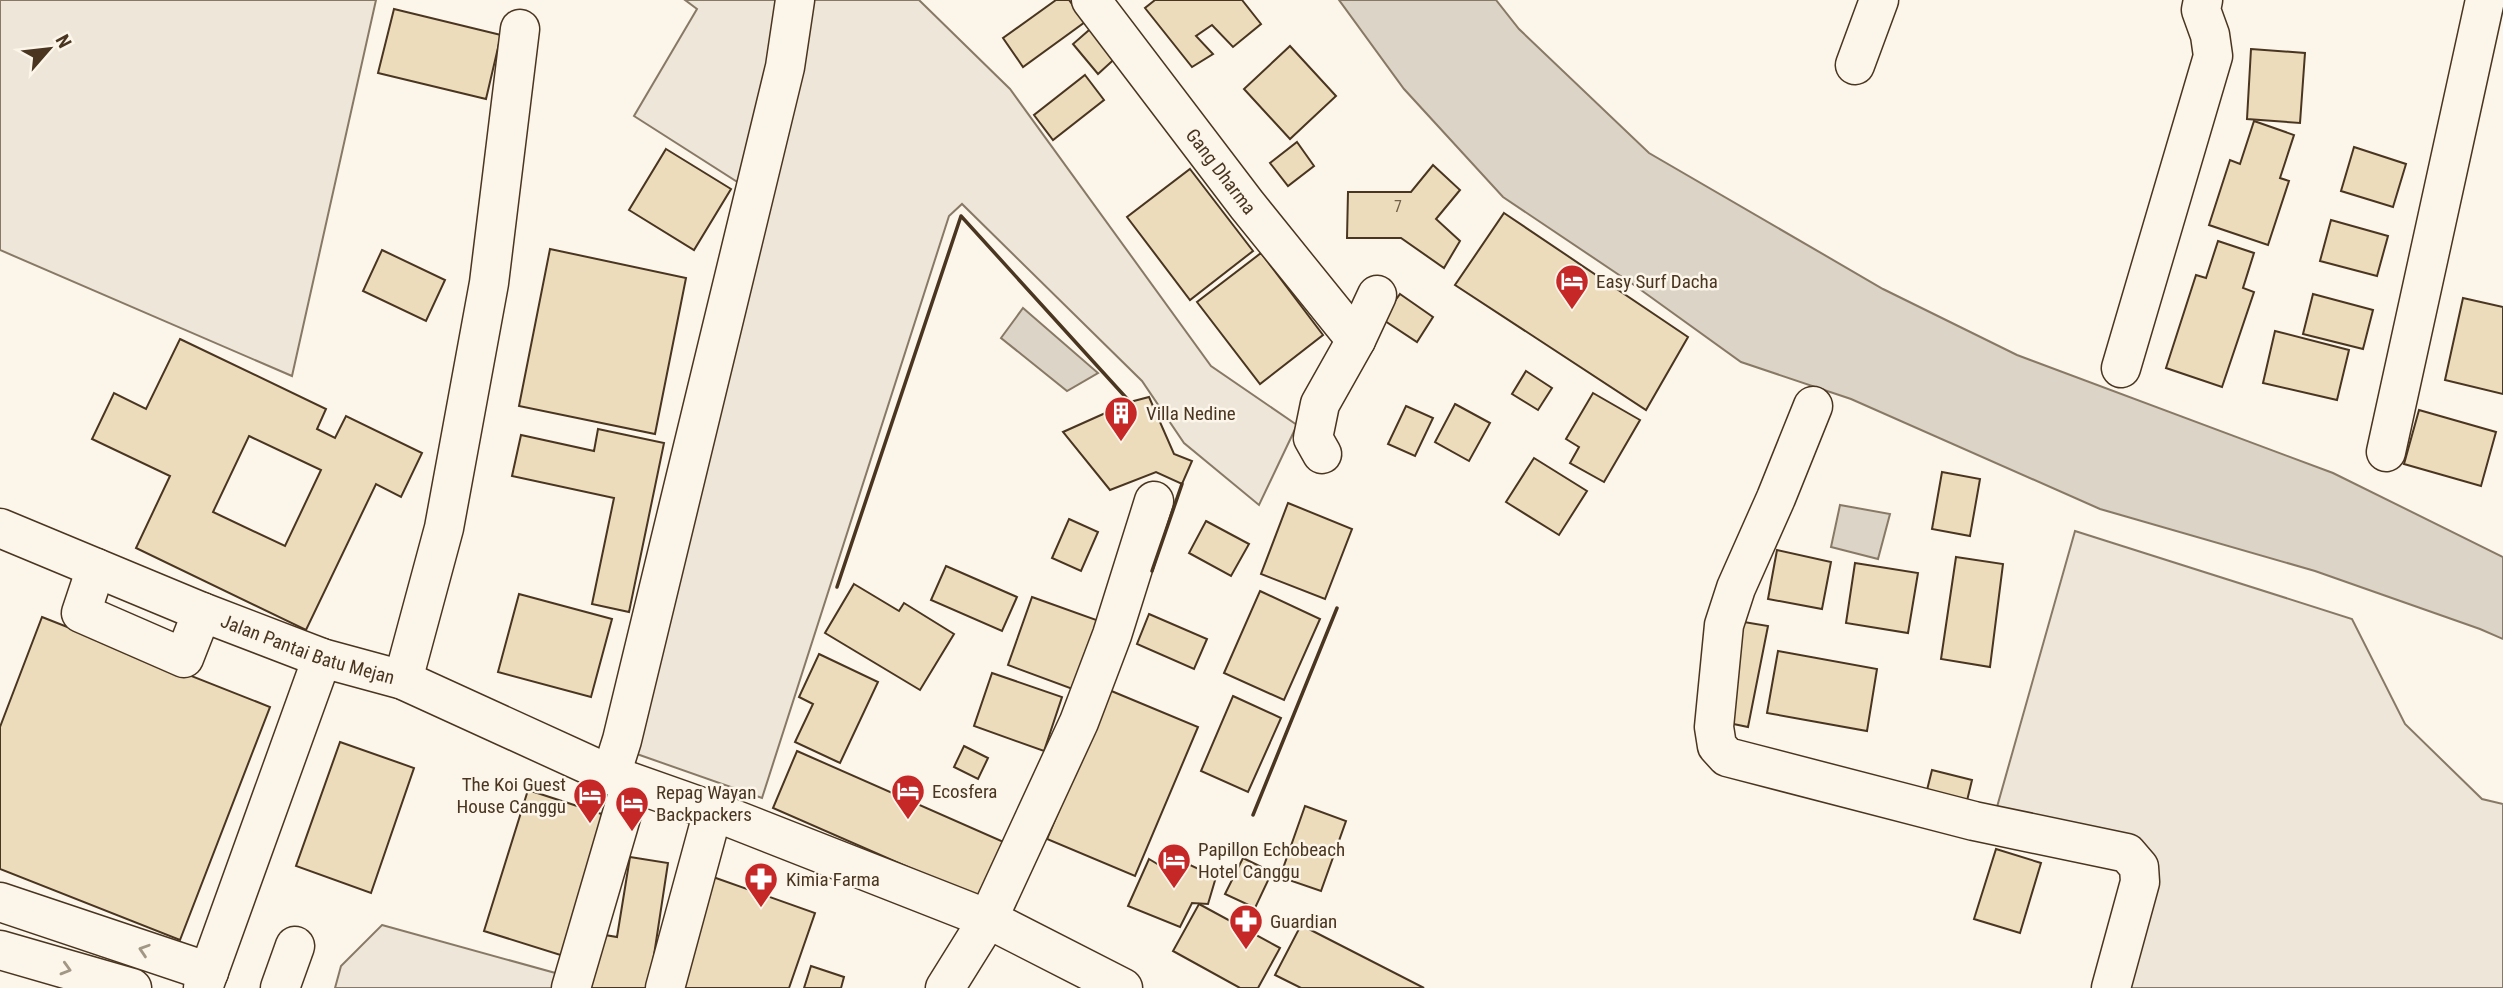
<svg xmlns="http://www.w3.org/2000/svg" width="2503" height="988" font-family="'Roboto Condensed',sans-serif">
<rect width="100%" height="100%" fill="#fbf6e9"/>
<g fill="#ede6d9" stroke="#887966" stroke-width="2">
<path d="M0 0H376L292 376 0 250Z"/>
<path d="M685 0H919L1010 89 1211 366 1297 425 1259 505 1184 443 1142 381 962 204 949 216 762 798 634 753 742 185 634 116 697 9Z"/>
<path d="M2075 531 2352 619 2405 724 2482 799 2503 804V988H2127L2158 873 1997 807Z"/>
<path d="M382 925 559 974 554 988H335L341 966Z"/>
</g>
<g fill="#dcd4c6" stroke="#887966" stroke-width="2">
<path d="M1339 0H1496L1519 29 1649 153 1883 289 2017 355 2333 473 2503 557V639L2480 629 2315 571 2100 509 1851 399 1741 362 1634 285 1503 197 1404 89Z"/>
<path d="M1023 308 1098 373 1067 391 1001 338Z"/>
<path d="M1840 505 1890 514 1878 559 1831 547Z"/>
</g>
<g fill="#ecdcbc" stroke="#4a3520" stroke-width="2" fill-rule="evenodd">
<path d="M1056 0H1069L1085 22 1023 67 1003 38Z"/>
<path d="M1155 0H1242L1261 24 1233 47 1212 25 1196 36 1213 54 1192 67 1145 8Z"/>
<path d="M394 9 501 35 486 99 378 73Z"/>
<path d="M1096 24 1121 53 1098 74 1073 44Z"/>
<path d="M1290 46 1336 96 1290 139 1244 89Z"/>
<path d="M2251 49 2305 53 2300 123 2247 119Z"/>
<path d="M1085 75 1104 100 1053 140 1034 115Z"/>
<path d="M2254 121 2294 135 2280 178 2289 181 2268 245 2209 225 2230 160 2240 164Z"/>
<path d="M1297 142 1314 166 1288 186 1270 163Z"/>
<path d="M2354 147 2406 164 2393 207 2341 191Z"/>
<path d="M666 149 731 189 694 250 629 210Z"/>
<path d="M1433 165 1460 190 1436 219 1460 241 1444 268 1401 238H1347L1348 192H1411Z"/>
<path d="M1190 169 1253 251 1190 300 1127 217Z"/>
<path d="M1504 213 1688 337 1646 410 1455 285Z"/>
<path d="M2331 220 2388 236 2377 276 2320 261Z"/>
<path d="M2218 241 2254 253 2243 288 2254 292 2222 387 2166 368 2196 275 2206 278Z"/>
<path d="M550 249 686 278 655 434 519 406Z"/>
<path d="M382 250 445 280 426 321 363 291Z"/>
<path d="M1261 253 1323 335 1260 384 1197 302Z"/>
<path d="M1400 294 1433 317 1417 342 1382 319Z"/>
<path d="M2313 294 2373 310 2363 349 2303 334Z"/>
<path d="M2463 298 2503 307V394L2445 380Z"/>
<path d="M2275 331 2349 350 2337 400 2263 383Z"/>
<path d="M180 339 326 409 317 429 335 438 346 416 422 453 401 497 376 484 306 630 136 548 170 476 92 439 114 393 146 409ZM249 436 321 470 285 546 213 512Z"/>
<path d="M1526 371 1552 388 1538 410 1512 394Z"/>
<path d="M1593 393 1640 420 1604 482 1570 463 1579 447 1566 439Z"/>
<path d="M1149 397 1174 454 1192 461 1182 484 1156 472 1110 490 1063 432 1130 402Z"/>
<path d="M1455 404 1490 423 1469 461 1435 442Z"/>
<path d="M1406 406 1433 418 1415 456 1388 444Z"/>
<path d="M2419 410 2496 432 2481 486 2404 464Z"/>
<path d="M598 429 664 443 629 612 592 604 614 498 512 476 521 435 594 451Z"/>
<path d="M1534 458 1587 491 1559 535 1506 502Z"/>
<path d="M1942 472 1980 479 1970 536 1932 529Z"/>
<path d="M1288 503 1352 529 1325 599 1261 574Z"/>
<path d="M1069 519 1098 532 1081 571 1052 558Z"/>
<path d="M1206 521 1249 544 1231 576 1189 553Z"/>
<path d="M1777 550 1831 562 1822 609 1768 599Z"/>
<path d="M1956 557 2003 564 1990 667 1941 659Z"/>
<path d="M1855 563 1918 573 1908 633 1846 623Z"/>
<path d="M946 566 1017 597 1002 631 931 600Z"/>
<path d="M854 584 899 611 904 603 954 634 920 690 825 633Z"/>
<path d="M1260 591 1320 619 1284 700 1224 673Z"/>
<path d="M519 594 612 619 591 697 498 672Z"/>
<path d="M1032 597 1102 622 1078 691 1008 665Z"/>
<path d="M1149 614 1207 639 1194 669 1137 644Z"/>
<path d="M42 617 270 707 180 940 0 869V727Z"/>
<path d="M1738 621 1768 626 1748 727 1719 721Z"/>
<path d="M1778 651 1877 669 1867 731 1767 713Z"/>
<path d="M819 654 878 682 840 763 795 742 813 704 799 697Z"/>
<path d="M992 673 1062 697 1044 751 974 726Z"/>
<path d="M1109 690 1198 727 1135 876 1047 839Z"/>
<path d="M1233 696 1281 718 1248 792 1201 771Z"/>
<path d="M340 742 414 768 371 893 296 866Z"/>
<path d="M964 746 988 758 978 779 954 767Z"/>
<path d="M797 751 1015 847 990 903 773 808Z"/>
<path d="M1932 770 1972 780 1965 809 1925 798Z"/>
<path d="M528 790 614 818 570 958 484 931Z"/>
<path d="M1305 806 1346 821 1321 891 1280 877Z"/>
<path d="M1996 849 2041 863 2020 933 1974 919Z"/>
<path d="M630 857 668 863 649 988H590L599 934 617 937Z"/>
<path d="M1243 858 1272 872 1255 908 1225 894Z"/>
<path d="M1149 859 1181 878 1188 864 1216 877 1208 904 1192 903 1180 927 1128 906Z"/>
<path d="M713 877 815 913 789 988H674Z"/>
<path d="M1199 904 1280 948 1258 988H1240L1173 951Z"/>
<path d="M1301 925 1424 988H1301L1275 975Z"/>
<path d="M811 966 844 977 841 988H804Z"/>
</g>
<g fill="none" stroke-linecap="round" stroke-linejoin="round">
<g stroke="#4a3520" stroke-width="41">
<g id="minor">
<path id="s1" d="M1091 0 1247 205 1356 340"/>
<path d="M1855 65 1879 0"/>
<path d="M2121 368 2213 56 2210 35 2201 10 2203 0"/>
<path d="M1813 406 1776 498 1736 588 1724 625 1714 727 1717 746 1727 757 1974 821 2127 853 2139 867 2140 882 2111 988"/>
<path d="M2386 452 2485 0"/>
<path d="M1322 454 1313 438 1320 404 1356 340 1377 295"/>
<path id="s2" d="M0 528 202 612 322 658 403 680 611 775 713 811 988 919 1123 988"/>
<path d="M96 568 81 613 184 658 202 612"/>
<path d="M403 680 444 528 489 283 520 29"/>
<path d="M611 775 622 740 785 67 795 0"/>
<path d="M0 902 209 972"/>
<path d="M0 950 132 988"/>
<path d="M203 988 322 658"/>
<path d="M280 988 295 946"/>
<path d="M571 988 631 783"/>
<path d="M665 988 713 811"/>
<path d="M945 988 988 919 1079 722 1112 635 1154 501"/>
</g>
</g>
<use href="#minor" stroke="#fbf6e9" stroke-width="38"/>
<g stroke="#4a3520" stroke-width="3.5">
<path d="M1152 571 1182 484"/>
<path d="M837 587 961 216 1130 402"/>
<path d="M1253 815 1337 608"/>
</g>
</g>
<defs><path id="oneway-chevron" d="M-2-3.5L2.5 0L-2 3.5" fill="none" stroke-width="1.6" stroke-linecap="round" stroke-linejoin="round" transform="scale(1.75)"/></defs>
<g stroke="#a29684">
<use href="#oneway-chevron" transform="translate(144 950) rotate(-162)"/>
<use href="#oneway-chevron" transform="translate(66 969) rotate(16)"/>
</g>
<defs>
<g id="hotel-pin" transform="scale(1.75)"><path d="M0 17L-7.5 6A9.5 9.5 0 1 1 7.5 6Z" fill="#c62828" stroke="#fbf6e9"/><path d="M-6-4.5h1.5V1H6V5H4.5V3h-9V5H-6ZM-4 0a1.8 1.8 0 1 1 3.6 0ZM.5 0V-2.5h3Q6-2.5 6 0Z" fill="#fff"/></g>
<g id="building-pin" transform="scale(1.75)"><path d="M0 17L-7.5 6A9.5 9.5 0 1 1 7.5 6Z" fill="#c62828" stroke="#fbf6e9"/><path d="M-4-6H4V6H1V3H-1V6H-4ZM-2.5-4.3h1.7v1.8h-1.7ZM.8-4.3h1.7v1.8H.8ZM-2.5-1h1.7V.8h-1.7ZM.8-1h1.7V.8H.8Z" fill="#fff"/></g>
<g id="pharmacy-pin" transform="scale(1.75)"><path d="M0 17L-7.5 6A9.5 9.5 0 1 1 7.5 6Z" fill="#c62828" stroke="#fbf6e9"/><path d="M-2-6h4v4h4v4h-4v4h-4v-4h-4v-4h4Z" fill="#fff"/></g>
</defs>
<g fill-rule="evenodd">
<use href="#hotel-pin" x="1572" y="281"/>
<use href="#building-pin" x="1121" y="413"/>
<use href="#hotel-pin" x="908" y="791"/>
<use href="#hotel-pin" x="590" y="795"/>
<use href="#hotel-pin" x="632" y="803"/>
<use href="#hotel-pin" x="1174" y="860"/>
<use href="#pharmacy-pin" x="761" y="879"/>
<use href="#pharmacy-pin" x="1246" y="921"/>
</g>
<g text-anchor="middle" stroke-width="5" stroke-linejoin="round" paint-order="stroke">
<g font-size="16" fill="#725f47">
<text x="1398" y="212">7</text>
</g>
<g font-size="19" fill="#4a3520" stroke="#fbf6e9">
<text dy="7" stroke="none"><textPath href="#s1" startOffset="215">Gang Dharma</textPath></text>
<text dy="7" stroke="none"><textPath href="#s2" startOffset="331">Jalan Pantai Batu Mejan</textPath></text>
</g>
<g font-size="19" fill="#4a3520" stroke="#fbf6e9" text-anchor="start">
<text x="1596" y="288">Easy Surf Dacha</text>
<text x="1146" y="420">Villa Nedine</text>
<text x="566" y="791" text-anchor="end">The Koi Guest<tspan x="566" dy="22">House Canggu</tspan></text>
<text x="932" y="798">Ecosfera</text>
<text x="656" y="799">Repag Wayan<tspan x="656" dy="22">Backpackers</tspan></text>
<text x="1198" y="856">Papillon Echobeach<tspan x="1198" dy="22">Hotel Canggu</tspan></text>
<text x="786" y="886">Kimia Farma</text>
<text x="1270" y="928">Guardian</text>
</g>
</g>
<g transform="translate(49 49) rotate(62)" stroke="#fbf6e9" stroke-width="5" paint-order="stroke">
<path d="M0-5L12 26L0 18L-12 26Z" fill="#4a3520"/>
<text y="-10" font-size="19" font-weight="bold" text-anchor="middle" fill="#4a3520">N</text>
</g>
</svg>
